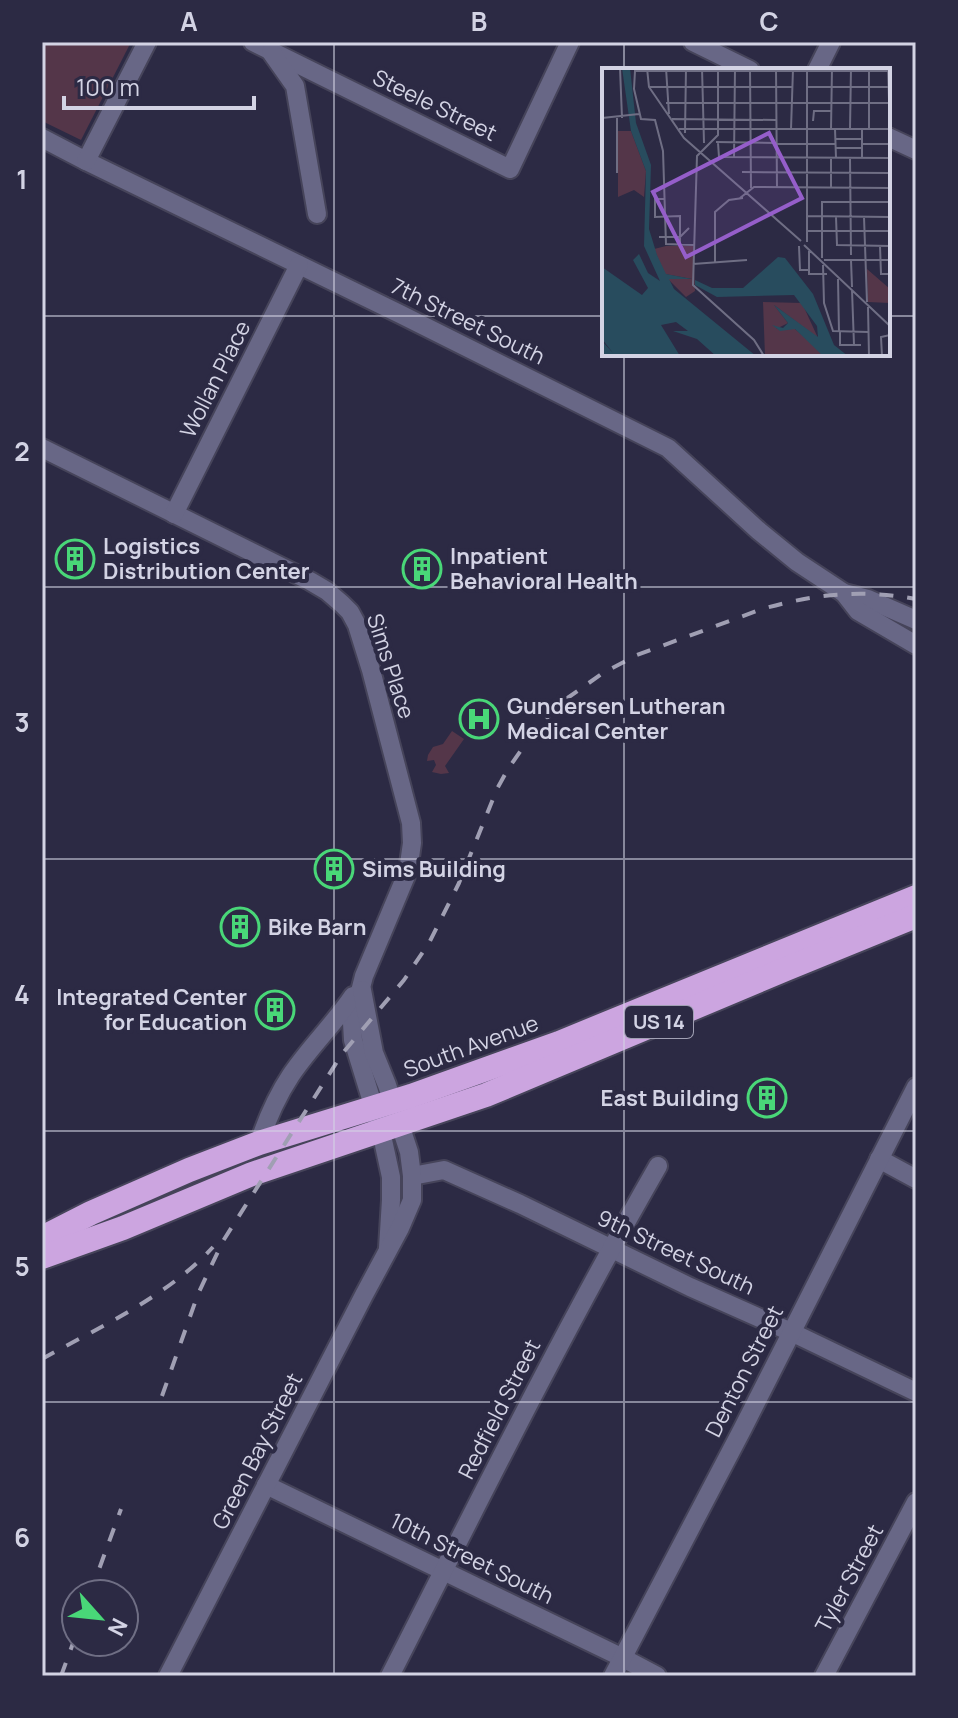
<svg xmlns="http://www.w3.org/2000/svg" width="958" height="1718" font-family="Manrope,sans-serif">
<rect width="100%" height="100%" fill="#2c2a44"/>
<g fill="#543649">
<path d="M42 42H131L81 140 42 121Z"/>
<path d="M452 731 464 739 445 766 449 773 441 774 432 772 436 765 434 760 427 761 428 755 433 747 443 744Z"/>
</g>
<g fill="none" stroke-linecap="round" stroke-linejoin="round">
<g stroke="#46445a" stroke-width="22">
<g id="minor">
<path d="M253 42 510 169 570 42"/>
<path d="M693 42 750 70"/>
<path d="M271 52 295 86 317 214"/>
<path d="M817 70 831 42"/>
<path d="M888 137 916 150"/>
<path d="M42 138 86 161 400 314 668 448 759 531 797 562 844 593 868 599 916 620"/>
<path d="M86 161 147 42"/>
<path d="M42 448 310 581 327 591 342 604 350 612 357 625 371 670 411 823 412 843 408 871 364 976 352 1023 353 1040 381 1131 391 1177V1200L388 1248"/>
<path d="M174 514 299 265"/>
<path d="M844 593 858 611 916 645"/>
<path d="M259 1143C267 1119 277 1096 291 1075 310 1047 334 1024 353 996"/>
<path d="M879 1159 916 1179"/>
<path d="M412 1176 444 1170 520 1204 690 1287 791 1332 916 1392"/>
<path d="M266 1485 623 1658 657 1676"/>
<path d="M168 1676 364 1295 400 1228 412 1200V1176L409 1152 387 1085 374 1053 362 990"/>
<path d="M390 1676C477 1505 562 1333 658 1166"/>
<path d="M613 1676 742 1430 916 1087"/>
<path d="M824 1676 916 1502"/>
</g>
</g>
<g stroke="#46445a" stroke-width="28">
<g id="highway">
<path d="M42 1238 91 1213 189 1170 259 1143 411 1096 559 1043 916 897"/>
<path d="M42 1257 123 1228 252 1174 486 1095 786 969 916 916"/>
</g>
</g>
<use href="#minor" stroke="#686786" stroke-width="18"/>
<use href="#highway" stroke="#cca5e0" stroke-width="24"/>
<g stroke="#a09fb3" stroke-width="4" stroke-dasharray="14 14" stroke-linecap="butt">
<path d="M42 1359C101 1326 167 1297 213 1247"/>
<path d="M162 1396 198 1294 223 1241 342 1054 404 980 429 943 459 883 497 789 508 769 536 729 566 699 603 673 637 655 762 609C815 594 861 589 916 599"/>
<path d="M90 1594 121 1509"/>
<path d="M61 1676 76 1635"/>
</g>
</g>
<path fill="none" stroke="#d3d3e4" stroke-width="2" stroke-opacity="0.55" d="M334 42V1676M624 42V70M42 316H604M888 316H916M624 354V1676M42 587H916M42 859H916M42 1131H916M42 1402H916"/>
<defs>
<g id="building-ring" transform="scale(2)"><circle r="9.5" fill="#2c2a44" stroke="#49d778" stroke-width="1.5"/><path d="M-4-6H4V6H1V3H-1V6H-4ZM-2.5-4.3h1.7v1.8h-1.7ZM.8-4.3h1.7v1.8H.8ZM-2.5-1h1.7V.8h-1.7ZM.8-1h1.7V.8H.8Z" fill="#49d778"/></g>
<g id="hospital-ring" transform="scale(2)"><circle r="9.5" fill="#2c2a44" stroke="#49d778" stroke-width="1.5"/><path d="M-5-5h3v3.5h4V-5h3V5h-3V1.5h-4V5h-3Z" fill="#49d778"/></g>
</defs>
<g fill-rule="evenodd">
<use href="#building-ring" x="75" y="559"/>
<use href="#building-ring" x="422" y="569"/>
<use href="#hospital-ring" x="479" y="719"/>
<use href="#building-ring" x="334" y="869"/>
<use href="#building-ring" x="240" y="927"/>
<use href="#building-ring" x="275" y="1010"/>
<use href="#building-ring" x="767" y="1098"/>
</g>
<g text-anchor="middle" stroke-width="8" stroke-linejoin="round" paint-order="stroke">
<rect fill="#2c2a44" stroke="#a1a0b4" stroke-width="2" x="625" y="1006" width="68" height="32" rx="6"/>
<g font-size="20" font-weight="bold" fill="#d3d3e4">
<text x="659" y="1029">US 14</text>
</g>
<g font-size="22" fill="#d3d3e4" stroke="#2c2a44">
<text transform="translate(435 105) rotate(26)" y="8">Steele Street</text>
<text transform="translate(468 321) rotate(26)" y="8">7th Street South</text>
<text transform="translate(215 379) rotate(-63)" y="8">Wollan Place</text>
<text transform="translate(391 666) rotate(72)" y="8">Sims Place</text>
<text transform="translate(471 1046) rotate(-20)" y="8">South Avenue</text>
<text transform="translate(676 1252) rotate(25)" y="8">9th Street South</text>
<text transform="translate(744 1371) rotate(-63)" y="8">Denton Street</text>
<text transform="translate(499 1409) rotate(-63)" y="8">Redfield Street</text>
<text transform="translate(257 1451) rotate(-63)" y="8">Green Bay Street</text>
<text transform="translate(472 1558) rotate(26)" y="8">10th Street South</text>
<text transform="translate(849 1578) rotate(-62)" y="8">Tyler Street</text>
</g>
<g font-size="22" font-weight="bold" fill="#d3d3e4" stroke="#2c2a44" text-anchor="start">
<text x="103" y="554">Logistics<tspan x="103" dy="25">Distribution Center</tspan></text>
<text x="450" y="564">Inpatient<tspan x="450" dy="25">Behavioral Health</tspan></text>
<text x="507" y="714">Gundersen Lutheran<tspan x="507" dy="25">Medical Center</tspan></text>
<text x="362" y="877">Sims Building</text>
<text x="268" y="935">Bike Barn</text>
<text x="247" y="1005" text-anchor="end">Integrated Center<tspan x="247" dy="25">for Education</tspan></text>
<text x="739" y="1106" text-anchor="end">East Building</text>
</g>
</g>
<g transform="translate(602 68)">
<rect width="288" height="288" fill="#2c2a44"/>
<path d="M16 63H29L44 103 42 129 32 122 16 129ZM64 178H91L93 223 84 229 66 211H90L63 206 52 181ZM265 201 288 221V235L266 234ZM161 234 200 235 216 270 172 237 186 255 174 261H193L223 287 163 288Z" fill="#543649"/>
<path d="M20 0H28L34 55 49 97 47 161 55 187 64 206 90 211H67L72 221 154 288H114L95 271 71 263H86L74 254 59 257 78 288H0V273L11 285 0 271V199L40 227 46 220 31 192 37 186 46 205 58 213 42 178 44 103 29 63ZM176 189 183 190 211 226 232 277 246 288H221L193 261 178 263 170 257 181 260 186 255 172 237 216 269 215 258 192 227 115 229 93 217V212L110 220H141Z" fill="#284c5e"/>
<path fill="none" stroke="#6f6e84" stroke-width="2" d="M18 0 20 50M45 0 47 19 82 70 199 173M64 0 67 46M100 0 102 75M148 0 149 120M174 0 175 120M286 0 288 64M116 1V67L95 88 91 217 152 272 162 288M45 3H33L32 21 39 51 53 52 61 83 64 176 92 177M45 3H288M47 19H190M206 19H288M64 35H288M0 50 37 46M70 51 174 52M211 53 212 43H230M77 61H288M189 61 191 1M229 61 230 0M233 61 234 90M248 61 249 0M260 61V90M267 61V0M83 65 84 0M233 71H260M114 74 233 76M116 75 117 89 288 90M260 76H288M234 80H260M132 89 133 0M248 90 249 187M140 104 288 105M15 105V50M229 120V90M138 130 152 119 288 120M63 131H53V149L78 148V177M205 148 288 149M234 149 235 177 288 178M262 149 265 234M205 163H288M57 169H78L87 160M205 174V1M202 177 288 258M197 178 198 202H206M278 178 279 206H288M207 181V206H225M220 190V134H288M222 192H288M249 192 250 219M91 196 145 192M113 196V144L127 132 141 130M221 197 222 235 231 263 266 264M236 211 237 264M250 222 252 277M266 239 267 288M238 264V277H259M280 288 279 269 288 267"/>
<path fill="#955eca" fill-opacity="0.15" stroke="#955eca" stroke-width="4" d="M167 65 200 130 84 189 51 124Z"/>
<rect width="288" height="288" fill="none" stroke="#d3d3e4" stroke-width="4"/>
</g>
<rect width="958" height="1718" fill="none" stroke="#2c2a44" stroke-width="88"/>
<g transform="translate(100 1618) rotate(117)"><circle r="38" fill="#2c2a44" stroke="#6f6e84" stroke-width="2"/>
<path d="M0-6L14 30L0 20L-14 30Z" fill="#49d778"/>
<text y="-12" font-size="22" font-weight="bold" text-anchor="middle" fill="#d3d3e4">N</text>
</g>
<path d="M64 96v12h190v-12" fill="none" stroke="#d3d3e4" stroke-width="4"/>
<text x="76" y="96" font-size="24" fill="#d3d3e4" stroke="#2c2a44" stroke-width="6" paint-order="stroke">100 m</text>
<rect x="44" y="44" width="870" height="1630" fill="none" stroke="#d3d3e4" stroke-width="3"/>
<g font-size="26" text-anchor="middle" font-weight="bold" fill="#d3d3e4">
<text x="189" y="31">A</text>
<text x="479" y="31">B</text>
<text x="769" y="31">C</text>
<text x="22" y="189">1</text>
<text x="22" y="461">2</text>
<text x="22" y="732">3</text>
<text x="22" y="1004">4</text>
<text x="22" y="1276">5</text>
<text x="22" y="1547">6</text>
</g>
</svg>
